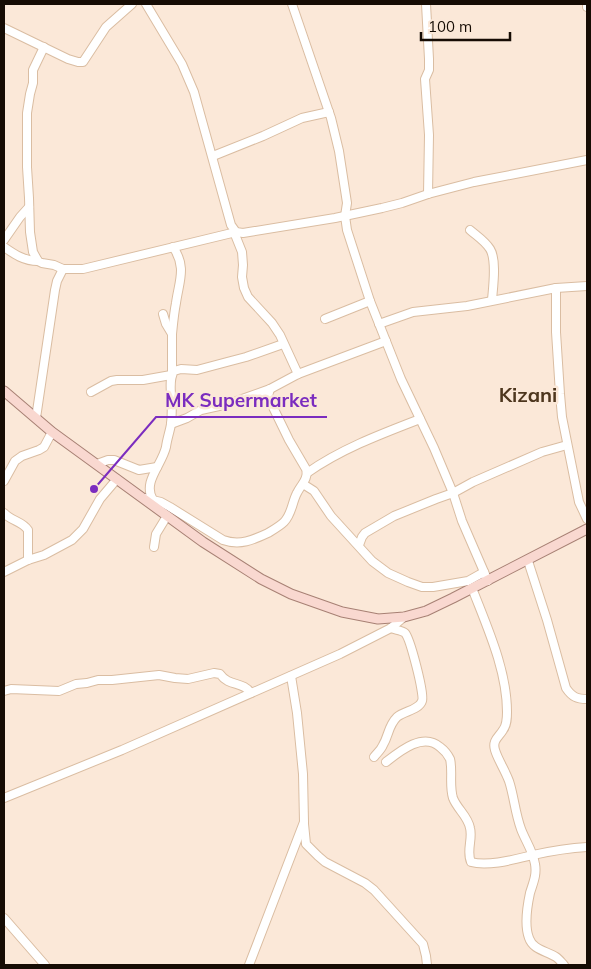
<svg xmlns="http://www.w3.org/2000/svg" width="591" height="969" font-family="Mulish,sans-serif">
<rect width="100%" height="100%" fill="#fbe8d8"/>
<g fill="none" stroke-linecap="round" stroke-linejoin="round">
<g stroke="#dabda2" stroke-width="10">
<g id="minor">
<path d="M146 4 182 64 194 92 231 225 236 232 243 233 335 218 382 208 402 203 428 194 474 182 587 160"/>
<path d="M292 4 331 118 339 151 347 203 345 216 347 230 370 301 401 379 434 448 453 493 462 521 488 581"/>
<path d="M426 4 429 59V70L425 79 429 135 428 194"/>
<path d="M587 4V7"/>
<path d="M4 28 68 59 78 62H83L106 27 132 4"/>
<path d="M44 47 33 70V83L30 94 27 113V167L29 198 30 232 33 252 38 261 42 263 54 265 63 269H83L236 232"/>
<path d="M213 156 263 136 302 118 329 112"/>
<path d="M470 230C477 236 485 241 490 249 497 260 493 287 492 300"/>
<path d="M234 232 242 252 243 265 242 277 244 288 248 297 272 323 280 335 298 374"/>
<path d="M4 240 20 217 29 207"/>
<path d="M4 247C14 254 24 261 38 261"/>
<path d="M556 288V332L560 394 562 417 579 502 587 519"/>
<path d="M163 314 166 324 172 334V373"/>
<path d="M325 319 370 301"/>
<path d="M379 324 413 312 467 306 556 288 587 286"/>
<path d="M172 334C173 324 174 313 176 303 179 281 187 267 173 247"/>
<path d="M91 392 111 381 117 380H143L171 375"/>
<path d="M36 418 55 290 57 281 63 269"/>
<path d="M171 424 187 418 201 410 228 404 270 389 298 374 386 341"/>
<path d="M97 464 108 460H114L139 470 157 467"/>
<path d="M307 473C341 449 381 434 420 419"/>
<path d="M4 481 15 461 22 456 39 450 44 447 52 432"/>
<path d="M303 484 314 491 331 516 372 561 388 573 408 582 422 587H433L468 581 484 572"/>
<path d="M144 498 161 502 170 507 223 540C240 546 253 540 268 533 273 530 280 526 284 522 292 514 292 502 297 493 301 485 309 478 306 469L289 440 270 401 268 396 270 389"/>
<path d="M153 500C142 482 162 465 166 447 167 439 170 431 171 424 172 415 172 406 171 397 171 388 169 379 174 371L181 369 197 370 227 362 246 357 283 344"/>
<path d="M4 513C11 521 22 521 28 530V560"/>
<path d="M359 545 362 537 365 533 394 516 436 499 453 493 473 482 542 452 567 445"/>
<path d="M154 547 156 534 167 516"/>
<path d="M528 561 547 620 566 688C572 697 577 699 587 699"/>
<path d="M4 572 28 560 44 555 72 540 83 529 100 499 117 479"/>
<path d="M472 588C487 627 507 670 507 712 507 718 507 725 503 730 499 737 492 740 495 750 498 760 505 770 509 781 514 796 515 813 521 829 525 840 533 851 535 864 537 875 533 883 530 893 527 907 524 925 529 938 533 950 547 951 556 957 559 959 562 963 564 965"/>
<path d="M4 691 11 689 59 691 76 684 87 683 98 680H112L159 675 175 678 188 679 214 673 220 674C229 687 243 681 251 693"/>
<path d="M374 757C377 753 381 750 383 745 389 735 388 726 397 717 404 711 419 710 422 701 425 695 410 638 405 633 402 630 395 630 391 628"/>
<path d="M386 762C400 751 423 732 440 747 444 750 448 755 450 759 453 771 449 785 453 798 457 809 468 816 470 828 473 839 466 851 471 862 488 867 516 859 533 855 551 851 569 848 587 847"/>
<path d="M4 798 122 750 340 654 391 628 404 617"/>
<path d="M304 824 306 844 318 856 325 862 365 883 374 890 423 944 426 956 427 965"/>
<path d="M4 918 45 965"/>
<path d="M249 965 304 822 303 774 297 713 291 676"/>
</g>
</g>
<g stroke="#a78074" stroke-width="11">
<path id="major" d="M4 391 52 432 203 542 261 579 291 594 342 612 378 619 404 617 426 611 453 598 587 529"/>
</g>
<use href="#minor" stroke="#fff" stroke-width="8"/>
<use href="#major" stroke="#f9d8d0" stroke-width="9"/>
</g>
<g text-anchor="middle" stroke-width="5" stroke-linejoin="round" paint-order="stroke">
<g font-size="20" font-weight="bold" fill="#4d361e" stroke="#fbe8d8">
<text x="528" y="402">Kizani</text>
</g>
</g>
<path fill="none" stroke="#7b2cbf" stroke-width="2" d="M94 489L156 417H327"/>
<circle fill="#7b2cbf" stroke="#fbe8d8" stroke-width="2" cx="94" cy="489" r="5"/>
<g font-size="19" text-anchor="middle" font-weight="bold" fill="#7b2cbf" stroke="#fbe8d8" stroke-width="5" stroke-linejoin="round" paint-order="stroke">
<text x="241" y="407">MK Supermarket</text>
</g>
<rect width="591" height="969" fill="none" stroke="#160c04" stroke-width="10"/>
<path d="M421 32v8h89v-8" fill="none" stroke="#160c04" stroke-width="2.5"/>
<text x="428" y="32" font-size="15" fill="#160c04" stroke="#fbe8d8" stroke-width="4" paint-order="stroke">100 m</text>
</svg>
